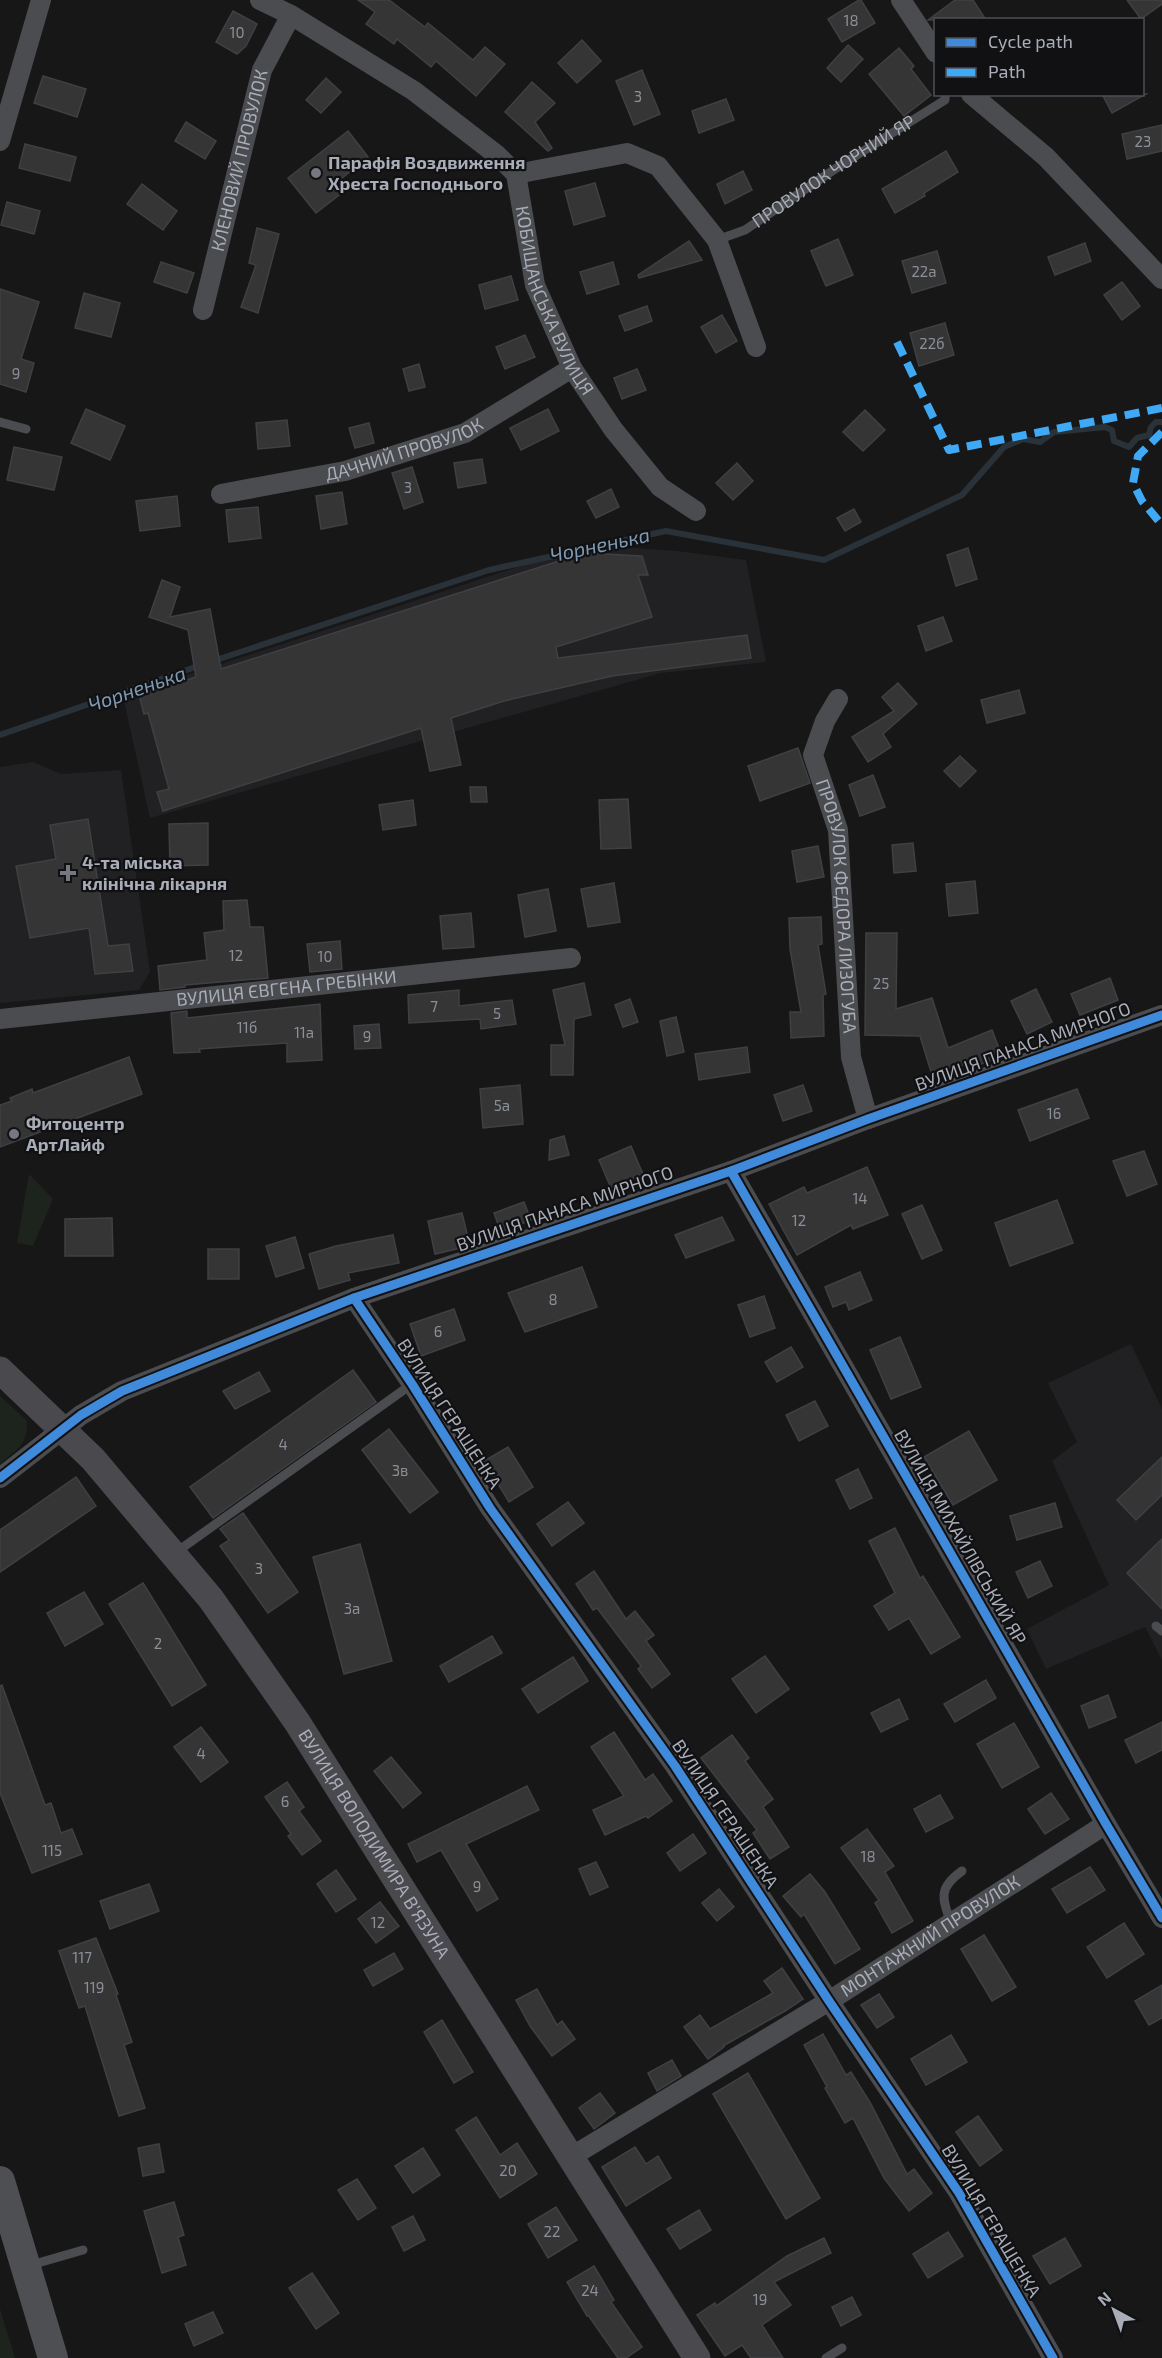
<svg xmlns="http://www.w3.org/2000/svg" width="1162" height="2358" font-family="'Exo 2',sans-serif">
<rect width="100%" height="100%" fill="#171717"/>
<g fill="#212123">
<path d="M585 545 677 551 746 560 766 662 661 673 150 818 123 696Z"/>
<path d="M33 762 61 774 121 770 150 972 139 990 0 1003V767Z"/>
<path d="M1131 1344 1162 1409V1660L1145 1627 1046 1669 1027 1629 1109 1585 1052 1461 1077 1442 1048 1383Z"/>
</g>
<g fill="#1d241e">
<path d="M29 1174 53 1199 33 1246 17 1243Z"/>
<path d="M0 1396 27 1421C28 1445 17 1449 0 1464Z"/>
<path d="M0 2309 15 2358H0Z"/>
</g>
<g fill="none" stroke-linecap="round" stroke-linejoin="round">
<g stroke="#2a3239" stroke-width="6">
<path d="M213 661 489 570 666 531 824 560 962 495 1004 447 1023 439 1040 442 1054 432 1105 427 1112 430 1114 441 1129 447 1137 438 1149 435 1151 427 1156 422H1162"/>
<path d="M0 735 201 665"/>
</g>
</g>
<g fill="#353536" stroke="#3f4043" stroke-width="1.5">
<path d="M358 0H389L425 27 428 23 473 60 485 47 505 64 476 96 436 61 431 67 397 39 394 44 366 24 375 12Z"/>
<path d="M859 0H861L875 23 842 42 828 19Z"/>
<path d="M955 0H973L986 20H928Z"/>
<path d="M1127 0H1162V4L1141 19Z"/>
<path d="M233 11 257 24 246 46 237 54 216 42Z"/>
<path d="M582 40 601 61 577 83 558 63Z"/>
<path d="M848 45 863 59 841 82 827 68Z"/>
<path d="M899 48 914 66 911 69 931 95 904 116 869 74Z"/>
<path d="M642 70 660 114 634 125 616 81Z"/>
<path d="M43 76 86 89 77 117 34 103Z"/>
<path d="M326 78 341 92 321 113 306 100Z"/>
<path d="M532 82 555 103 535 122 552 148 548 151 505 112Z"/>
<path d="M1102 94H1146L1112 113Z"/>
<path d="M726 99 734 120 699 133 692 111Z"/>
<path d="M186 122 216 141 205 159 175 141Z"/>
<path d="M1162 125V151L1127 159 1122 134Z"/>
<path d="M348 131 368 157 341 179 348 188 316 213 288 178Z"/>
<path d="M25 144 76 157 70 181 19 168Z"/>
<path d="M946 151 958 172 924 193 925 196 895 213 882 189Z"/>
<path d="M743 171 752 190 725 204 717 184Z"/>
<path d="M595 183 605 216 574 225 565 191Z"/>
<path d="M142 184 177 211 163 230 127 204Z"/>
<path d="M7 202 40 211 34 234 1 225Z"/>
<path d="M257 228 279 234 258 313 241 307 256 265 249 263Z"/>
<path d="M838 239 853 275 826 286 811 251Z"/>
<path d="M689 241 702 260 639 278 638 275Z"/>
<path d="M1085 243 1091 261 1055 275 1048 257Z"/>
<path d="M937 251 946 283 912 293 902 261Z"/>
<path d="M161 262 194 273 187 293 154 282Z"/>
<path d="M613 262 619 284 587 294 580 272Z"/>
<path d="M511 276 518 300 485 309 479 285Z"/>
<path d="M1122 282 1140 306 1122 320 1104 295Z"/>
<path d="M0 289 39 302 21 359 34 363 26 392 0 384Z"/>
<path d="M84 293 120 303 111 337 75 328Z"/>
<path d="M647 306 652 321 625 331 619 316Z"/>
<path d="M722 315 737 341 716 353 701 327Z"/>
<path d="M945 323 954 355 919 366 910 333Z"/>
<path d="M525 335 535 357 505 369 496 347Z"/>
<path d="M419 364 425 387 409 391 403 369Z"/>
<path d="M637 369 646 390 622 399 614 378Z"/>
<path d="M86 409 125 426 110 460 71 443Z"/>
<path d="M548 409 559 431 521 450 510 428Z"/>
<path d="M865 410 885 430 863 451 843 432Z"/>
<path d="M287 420 290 446 258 449 256 423Z"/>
<path d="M369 423 374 443 355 448 349 428Z"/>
<path d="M14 447 62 457 54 490 7 480Z"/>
<path d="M482 459 486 483 458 488 454 463Z"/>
<path d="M737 463 753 481 733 500 716 483Z"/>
<path d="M412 467 423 502 404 509 392 473Z"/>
<path d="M611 489 619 507 596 518 587 501Z"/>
<path d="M342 492 347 524 321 529 316 496Z"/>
<path d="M177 496 180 526 140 531 136 501Z"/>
<path d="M258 507 261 538 229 542 226 510Z"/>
<path d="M854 509 861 522 845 531 837 518Z"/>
<path d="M968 548 977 579 956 586 947 555Z"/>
<path d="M584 553 642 556 648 575H638L652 617 556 647 558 658 747 635 751 658 612 676 504 701 451 718 461 765 430 771 421 728 163 811 157 792 169 789 148 713 144 714 139 695 196 677 188 630 149 617 162 580 180 587 170 617 210 609 221 669Z"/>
<path d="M943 617 952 641 926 651 918 626Z"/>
<path d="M898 683 917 704 883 734 891 747 868 762 852 737 894 711 882 697Z"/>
<path d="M1019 690 1025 713 987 723 981 700Z"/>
<path d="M798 748 810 783 760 801 748 766Z"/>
<path d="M960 756 976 771 960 787 944 771Z"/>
<path d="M873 775 885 807 860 816 849 785Z"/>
<path d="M470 787H486L487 802H471Z"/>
<path d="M628 799 631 848 601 849 599 800Z"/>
<path d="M413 800 416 825 383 830 379 805Z"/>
<path d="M88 819 108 946 129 944 133 971 95 974 89 928 30 938 16 866 56 859 50 825Z"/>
<path d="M208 823V865L170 866 169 824Z"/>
<path d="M913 843 916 871 894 873 892 845Z"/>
<path d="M818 846 824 877 797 882 792 851Z"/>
<path d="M975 881 978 913 949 916 946 884Z"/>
<path d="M614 883 620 922 588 927 581 889Z"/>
<path d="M548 889 556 931 525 937 518 895Z"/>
<path d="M247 900 250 927H263L268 978 185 985V987L160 990 158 966 207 960 204 933 224 930 223 901Z"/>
<path d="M471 913 474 947 443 949 440 916Z"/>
<path d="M821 917 822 944 818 945 826 994 823 995 824 1036 791 1038 790 1012H801L790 949 789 918Z"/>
<path d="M866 933H897L896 1009 932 998 948 1048 992 1030 1002 1056 971 1068 969 1063 932 1075 920 1036 865 1035Z"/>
<path d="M340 941 342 969 310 972 307 944Z"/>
<path d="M1110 978 1118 1000 1080 1015 1071 994Z"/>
<path d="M584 983 591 1015 574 1019 573 1075H551V1045H565L553 990Z"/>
<path d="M1036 989 1052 1022 1027 1034 1011 1001Z"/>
<path d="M459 990V1006L512 1000 516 1024 481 1029 480 1019 409 1023 408 995Z"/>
<path d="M630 999 638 1022 623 1027 615 1005Z"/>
<path d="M320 1004 322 1060 287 1062V1043L199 1049 200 1052 174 1053 171 1013 187 1011V1018Z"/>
<path d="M676 1017 684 1052 667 1056 660 1021Z"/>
<path d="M379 1024 381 1048 355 1049 354 1026Z"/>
<path d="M747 1047 750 1072 699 1080 695 1054Z"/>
<path d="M129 1057 142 1094 0 1147V1105L12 1101 10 1098 32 1089 33 1093Z"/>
<path d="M520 1085 523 1124 483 1128 480 1089Z"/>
<path d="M803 1085 812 1111 783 1121 774 1095Z"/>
<path d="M1077 1089 1089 1118 1030 1141 1018 1110Z"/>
<path d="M564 1136 569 1155 549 1160 550 1140Z"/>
<path d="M631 1146 643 1174 611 1188 599 1160Z"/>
<path d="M1144 1151 1157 1184 1127 1196 1113 1161Z"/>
<path d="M867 1167 888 1215 853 1229 851 1225 797 1255 769 1204 804 1187 807 1193Z"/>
<path d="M1057 1200 1073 1243 1010 1266 995 1223Z"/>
<path d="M524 1202 531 1220 501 1232 494 1213Z"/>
<path d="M922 1205 942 1250 922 1259 902 1214Z"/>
<path d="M462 1213 470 1246 435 1254 428 1221Z"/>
<path d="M722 1217 734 1240 686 1258 675 1235Z"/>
<path d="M112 1218 113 1256H65V1219Z"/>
<path d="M393 1235 399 1263 348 1273 350 1280 319 1289 309 1254 336 1246Z"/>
<path d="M295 1237 304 1268 276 1277 266 1246Z"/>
<rect x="208" y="1249" width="31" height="30"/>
<path d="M582 1267 597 1307 525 1332 508 1293Z"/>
<path d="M860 1272 872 1300 849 1310 846 1302 833 1307 825 1287Z"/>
<path d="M764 1296 775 1328 750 1337 738 1305Z"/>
<path d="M454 1309 465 1340 421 1356 410 1324Z"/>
<path d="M900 1337 921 1387 891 1399 870 1350Z"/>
<path d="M791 1347 803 1367 777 1382 765 1362Z"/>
<path d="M353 1370 376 1402 213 1518 190 1487Z"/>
<path d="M259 1372 270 1391 235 1409 223 1391Z"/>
<path d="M815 1401 828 1426 799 1441 786 1415Z"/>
<path d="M389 1429 438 1492 410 1513 362 1450Z"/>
<path d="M969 1431 997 1480 953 1505 924 1457Z"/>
<path d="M508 1447 533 1487 509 1502 484 1461Z"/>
<path d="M1162 1457V1495L1136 1520 1117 1500Z"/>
<path d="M858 1469 872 1498 850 1509 836 1480Z"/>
<path d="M76 1477 96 1506 0 1572V1530Z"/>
<path d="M568 1502 584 1523 552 1546 537 1524Z"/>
<path d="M1055 1503 1062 1527 1017 1540 1010 1516Z"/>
<path d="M243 1513 298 1592 268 1613 220 1546 229 1540 220 1529Z"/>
<path d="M895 1528 920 1578 923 1576 960 1637 931 1654 909 1618 889 1630 874 1606 895 1593 869 1541Z"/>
<path d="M1162 1539V1609L1127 1573Z"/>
<path d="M360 1544 392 1661 344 1674 313 1557Z"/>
<path d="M1040 1561 1052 1586 1028 1598 1016 1572Z"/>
<path d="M594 1571 626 1619 635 1611 654 1635 646 1641 670 1674 652 1688 638 1669 641 1666 597 1608 593 1610 576 1584Z"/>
<path d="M143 1583 206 1685 172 1706 109 1604Z"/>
<path d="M84 1592 103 1624 65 1646 47 1613Z"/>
<path d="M492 1636 502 1653 449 1682 440 1666Z"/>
<path d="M765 1656 789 1689 756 1713 732 1679Z"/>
<path d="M573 1657 588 1681 538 1713 522 1689Z"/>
<path d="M986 1680 996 1698 955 1722 944 1704Z"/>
<path d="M2 1685 45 1805 51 1803 61 1833 72 1829 82 1854 32 1873 0 1793V1686Z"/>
<path d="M1108 1695 1116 1717 1089 1728 1081 1706Z"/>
<path d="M899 1699 908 1719 881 1732 871 1713Z"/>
<path d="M1162 1722V1750L1136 1763 1125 1740Z"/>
<path d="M1014 1723 1039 1767 1002 1788 977 1744Z"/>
<path d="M201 1727 228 1762 201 1782 174 1747Z"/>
<path d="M614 1732 645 1780 653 1774 672 1801 648 1818 646 1816 605 1835 593 1810 624 1796 591 1747Z"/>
<path d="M732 1735 749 1758 745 1761 773 1799 763 1807 789 1847 770 1859 753 1833 757 1830 701 1758Z"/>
<path d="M391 1757 421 1793 403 1808 374 1771Z"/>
<path d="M287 1782 304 1807 299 1811 321 1841 302 1855 288 1836 291 1834 265 1797Z"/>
<path d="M527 1786 539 1810 466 1844 498 1899 477 1911 441 1850 417 1862 408 1844Z"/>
<path d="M1051 1793 1069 1819 1045 1834 1028 1809Z"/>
<path d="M940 1795 953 1818 926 1832 914 1809Z"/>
<path d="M867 1829 894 1866 885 1872 913 1921 892 1933 875 1903 879 1900 841 1848Z"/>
<path d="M693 1834 706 1853 680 1871 667 1853Z"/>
<path d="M596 1862 608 1887 590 1895 579 1869Z"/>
<path d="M1090 1867 1105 1890 1067 1913 1052 1889Z"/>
<path d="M336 1870 356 1899 336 1912 317 1884Z"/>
<path d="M810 1874 825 1892 860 1949 835 1964 804 1914 801 1917 783 1896Z"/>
<path d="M149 1884 159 1911 110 1929 100 1901Z"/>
<path d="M719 1889 734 1907 717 1921 702 1903Z"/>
<path d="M380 1902 399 1926 376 1943 358 1919Z"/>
<path d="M1124 1923 1144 1954 1107 1978 1087 1947Z"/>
<path d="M984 1935 1016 1987 992 2001 961 1949Z"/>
<path d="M96 1938 118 1994 116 1995 132 2042 124 2045 145 2108 119 2116 85 2006 79 2008 59 1951Z"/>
<path d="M394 1953 403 1969 373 1986 364 1970Z"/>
<path d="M782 1968 803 1999 785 2011 723 2046 724 2047 708 2059 684 2027 700 2015 710 2029 773 1993 764 1981Z"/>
<path d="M1162 1985V2018L1149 2025 1135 2001Z"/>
<path d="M537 1989 557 2025 562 2021 575 2039 552 2056 530 2026 516 2000Z"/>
<path d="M879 1994 894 2017 877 2028 861 2005Z"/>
<path d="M442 2020 473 2072 454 2083 424 2032Z"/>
<path d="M823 2034 846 2075 851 2072 871 2104 907 2174 914 2169 932 2193 909 2211 884 2178 853 2118 845 2123 825 2088 827 2087 804 2045Z"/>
<path d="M951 2035 967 2062 926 2085 911 2059Z"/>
<path d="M672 2060 681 2076 657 2091 648 2073Z"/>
<path d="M748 2073 820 2198 786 2219 713 2094Z"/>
<path d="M600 2093 615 2113 594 2129 579 2108Z"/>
<path d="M978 2116 1002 2150 980 2166 956 2132Z"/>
<path d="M476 2117 500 2155 517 2143 537 2174 500 2198 456 2130Z"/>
<path d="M159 2144 164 2172 143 2176 138 2148Z"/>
<path d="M635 2147 646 2164 658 2156 671 2178 626 2206 602 2167Z"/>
<path d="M423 2148 440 2175 413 2193 395 2166Z"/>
<path d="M357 2179 376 2208 358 2220 338 2190Z"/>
<path d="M174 2202 184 2235 178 2237 186 2265 162 2273 144 2211Z"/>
<path d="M556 2207 577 2240 548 2258 528 2224Z"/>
<path d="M699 2210 711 2230 680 2249 667 2229Z"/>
<path d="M413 2216 425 2240 404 2251 392 2227Z"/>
<path d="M948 2232 963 2256 928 2278 913 2254Z"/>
<path d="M824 2238 831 2253 774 2282 791 2305 762 2325 783 2358H751L742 2345 725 2356 697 2315 715 2303 716 2306 787 2256Z"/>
<path d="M1065 2238 1081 2266 1050 2284 1033 2256Z"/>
<path d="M594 2266 614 2300 611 2302 642 2347 626 2358H618L588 2315 587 2316 567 2282Z"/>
<path d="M312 2273 339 2313 316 2329 289 2288Z"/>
<path d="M852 2297 861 2315 841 2326 832 2307Z"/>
<path d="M213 2312 223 2333 194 2346 185 2324Z"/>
</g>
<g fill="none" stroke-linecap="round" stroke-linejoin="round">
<g stroke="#4b4c50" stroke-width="9">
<path id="s1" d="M717 240 745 230 841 165 945 100V94"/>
<path d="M0 422 26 429"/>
<path d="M175 1553 412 1384"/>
<path d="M1156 1626 1162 1631"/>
<path d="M951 1923C942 1898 938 1888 962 1871"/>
<path d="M31 2265 83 2250"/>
<path d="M826 2358 842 2348"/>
</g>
<g stroke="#4b4c50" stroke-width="20">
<path id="s2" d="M260 0 291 15 414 91 497 155 516 174 535 285 572 368 613 429 660 487 696 511"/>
<path d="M901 0 936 53"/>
<path d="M971 94 1046 157 1162 279"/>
<path d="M0 141 41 0"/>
<path d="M516 174 627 153 658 166 717 240 756 347"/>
<path id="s3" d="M203 310 262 70 291 15"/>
<path id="s4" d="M221 494 345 471 465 433 572 368"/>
<path id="s5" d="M838 699 825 721 813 755 838 830 851 1057 868 1119"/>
<path id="s6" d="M0 1019 571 958"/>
<path d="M731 1171 1106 1824 1162 1918"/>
<path d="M354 1298 412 1384 490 1508 675 1766 829 2001 959 2193 1053 2358"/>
<path d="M0 1478 81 1415 122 1391 354 1298 731 1171 868 1119 1162 1015"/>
<path id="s7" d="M569 2158 829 2001 1106 1824"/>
</g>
<path stroke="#4a4a4e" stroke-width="27" id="s8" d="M0 1370 93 1459 211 1599 297 1722 697 2358"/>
<path stroke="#4d4f52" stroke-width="30" d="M0 2181 53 2358"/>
<g stroke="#3fa9f5" stroke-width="8" stroke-dasharray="15 8" stroke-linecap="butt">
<path d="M897 342 949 450 1162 408"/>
<path d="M1162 432 1138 456 1133 483 1142 501 1162 525"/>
</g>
<g stroke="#111113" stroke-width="13">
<g id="cycleway">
<path d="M731 1171 1106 1824 1162 1918"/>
<path d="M354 1298 412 1384 490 1508 675 1766 829 2001 959 2193 1053 2358"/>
<path d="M0 1478 81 1415 122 1391 354 1298 731 1171 868 1119 1162 1015"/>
</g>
</g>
<use href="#cycleway" stroke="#408adc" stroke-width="9"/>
</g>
<g fill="#757880" stroke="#111113" stroke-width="2">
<circle cx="316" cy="173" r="6"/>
<path d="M65 864h6v6h6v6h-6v6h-6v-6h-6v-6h6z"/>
<circle cx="14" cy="1134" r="6"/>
</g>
<g text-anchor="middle" stroke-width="4.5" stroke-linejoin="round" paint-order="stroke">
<g font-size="15" fill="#8b8f98">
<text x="851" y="26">18</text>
<text x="237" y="38">10</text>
<text x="638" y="102">3</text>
<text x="1143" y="147">23</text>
<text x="924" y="277">22а</text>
<text x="932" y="349">22б</text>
<text x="16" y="379">9</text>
<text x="408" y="493">3</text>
<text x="236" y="961">12</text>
<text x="325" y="962">10</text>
<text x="881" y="989">25</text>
<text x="434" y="1012">7</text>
<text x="497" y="1019">5</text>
<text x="247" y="1033">11б</text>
<text x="304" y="1038">11а</text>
<text x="367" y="1042">9</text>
<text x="502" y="1111">5а</text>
<text x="1054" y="1119">16</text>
<text x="860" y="1204">14</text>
<text x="799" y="1226">12</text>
<text x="553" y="1305">8</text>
<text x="438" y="1337">6</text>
<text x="283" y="1450">4</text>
<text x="400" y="1476">3в</text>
<text x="259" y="1574">3</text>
<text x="352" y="1614">3а</text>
<text x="158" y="1649">2</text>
<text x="201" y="1759">4</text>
<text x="285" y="1807">6</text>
<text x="52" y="1856">115</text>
<text x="868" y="1862">18</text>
<text x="477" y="1892">9</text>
<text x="378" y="1928">12</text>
<text x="82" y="1963">117</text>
<text x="94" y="1993">119</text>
<text x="508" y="2176">20</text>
<text x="552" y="2237">22</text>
<text x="590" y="2296">24</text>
<text x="760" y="2305">19</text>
</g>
<g font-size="18" fill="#a8adb8" stroke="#111113">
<text dy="6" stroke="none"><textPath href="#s3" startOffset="154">КЛЕНОВИЙ ПРОВУЛОК</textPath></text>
<text dy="6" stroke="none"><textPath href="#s1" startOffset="136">ПРОВУЛОК ЧОРНИЙ ЯР</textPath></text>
<text dy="6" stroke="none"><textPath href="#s2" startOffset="444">КОБИЩАНСЬКА ВУЛИЦЯ</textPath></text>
<text dy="6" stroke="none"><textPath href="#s4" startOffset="189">ДАЧНИЙ ПРОВУЛОК</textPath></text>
<text dy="6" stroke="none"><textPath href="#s5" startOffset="216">ПРОВУЛОК ФЕДОРА ЛИЗОГУБА</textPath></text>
<text dy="6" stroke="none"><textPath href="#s6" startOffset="288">ВУЛИЦЯ ЄВГЕНА ГРЕБІНКИ</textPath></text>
<text transform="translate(1023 1047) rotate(-20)" y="6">ВУЛИЦЯ ПАНАСА МИРНОГО</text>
<text transform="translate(565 1209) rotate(-19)" y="6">ВУЛИЦЯ ПАНАСА МИРНОГО</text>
<text transform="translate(449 1414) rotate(57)" y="6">ВУЛИЦЯ ГЕРАЩЕНКА</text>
<text transform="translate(960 1537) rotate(60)" y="6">ВУЛИЦЯ МИХАЙЛІВСЬКИЙ ЯР</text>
<text transform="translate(725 1814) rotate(56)" y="6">ВУЛИЦЯ ГЕРАЩЕНКА</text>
<text dy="6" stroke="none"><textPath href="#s8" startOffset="606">ВУЛИЦЯ ВОЛОДИМИРА В'ЯЗУНА</textPath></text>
<text dy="6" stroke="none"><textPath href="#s7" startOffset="424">МОНТАЖНИЙ ПРОВУЛОК</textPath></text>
<text transform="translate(991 2221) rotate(59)" y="6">ВУЛИЦЯ ГЕРАЩЕНКА</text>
</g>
<g font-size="18" font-weight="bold" fill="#a8adb8" stroke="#111113" text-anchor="start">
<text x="328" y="169">Парафія Воздвиження<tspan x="328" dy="21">Хреста Господнього</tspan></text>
<text x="82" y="869">4-та міська<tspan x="82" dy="21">клінічна лікарня</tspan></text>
<text x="26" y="1130">Фитоцентр<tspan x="26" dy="21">АртЛайф</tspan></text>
</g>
<g font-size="20" font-style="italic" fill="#7f9bb3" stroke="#111113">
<text transform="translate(600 545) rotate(-12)" y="7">Чорненька</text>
<text transform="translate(137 689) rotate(-19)" y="7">Чорненька</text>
</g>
</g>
<rect x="934" y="18" width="210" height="78" fill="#111113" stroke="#4d4f55" stroke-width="1.5"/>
<rect x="946" y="38" width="30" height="9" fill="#408adc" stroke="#4d4f55" stroke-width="1.5"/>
<text x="988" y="48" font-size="18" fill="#a8adb8">Cycle path</text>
<rect x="946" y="68" width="30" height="9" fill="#3fa9f5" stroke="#4d4f55" stroke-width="1.5"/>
<text x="988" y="78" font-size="18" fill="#a8adb8">Path</text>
<g transform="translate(1114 2310) rotate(319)" stroke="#111113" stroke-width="4.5" paint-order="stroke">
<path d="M0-4.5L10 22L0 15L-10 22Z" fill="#a8adb8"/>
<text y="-9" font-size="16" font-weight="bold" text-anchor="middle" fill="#a8adb8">N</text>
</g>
</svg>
